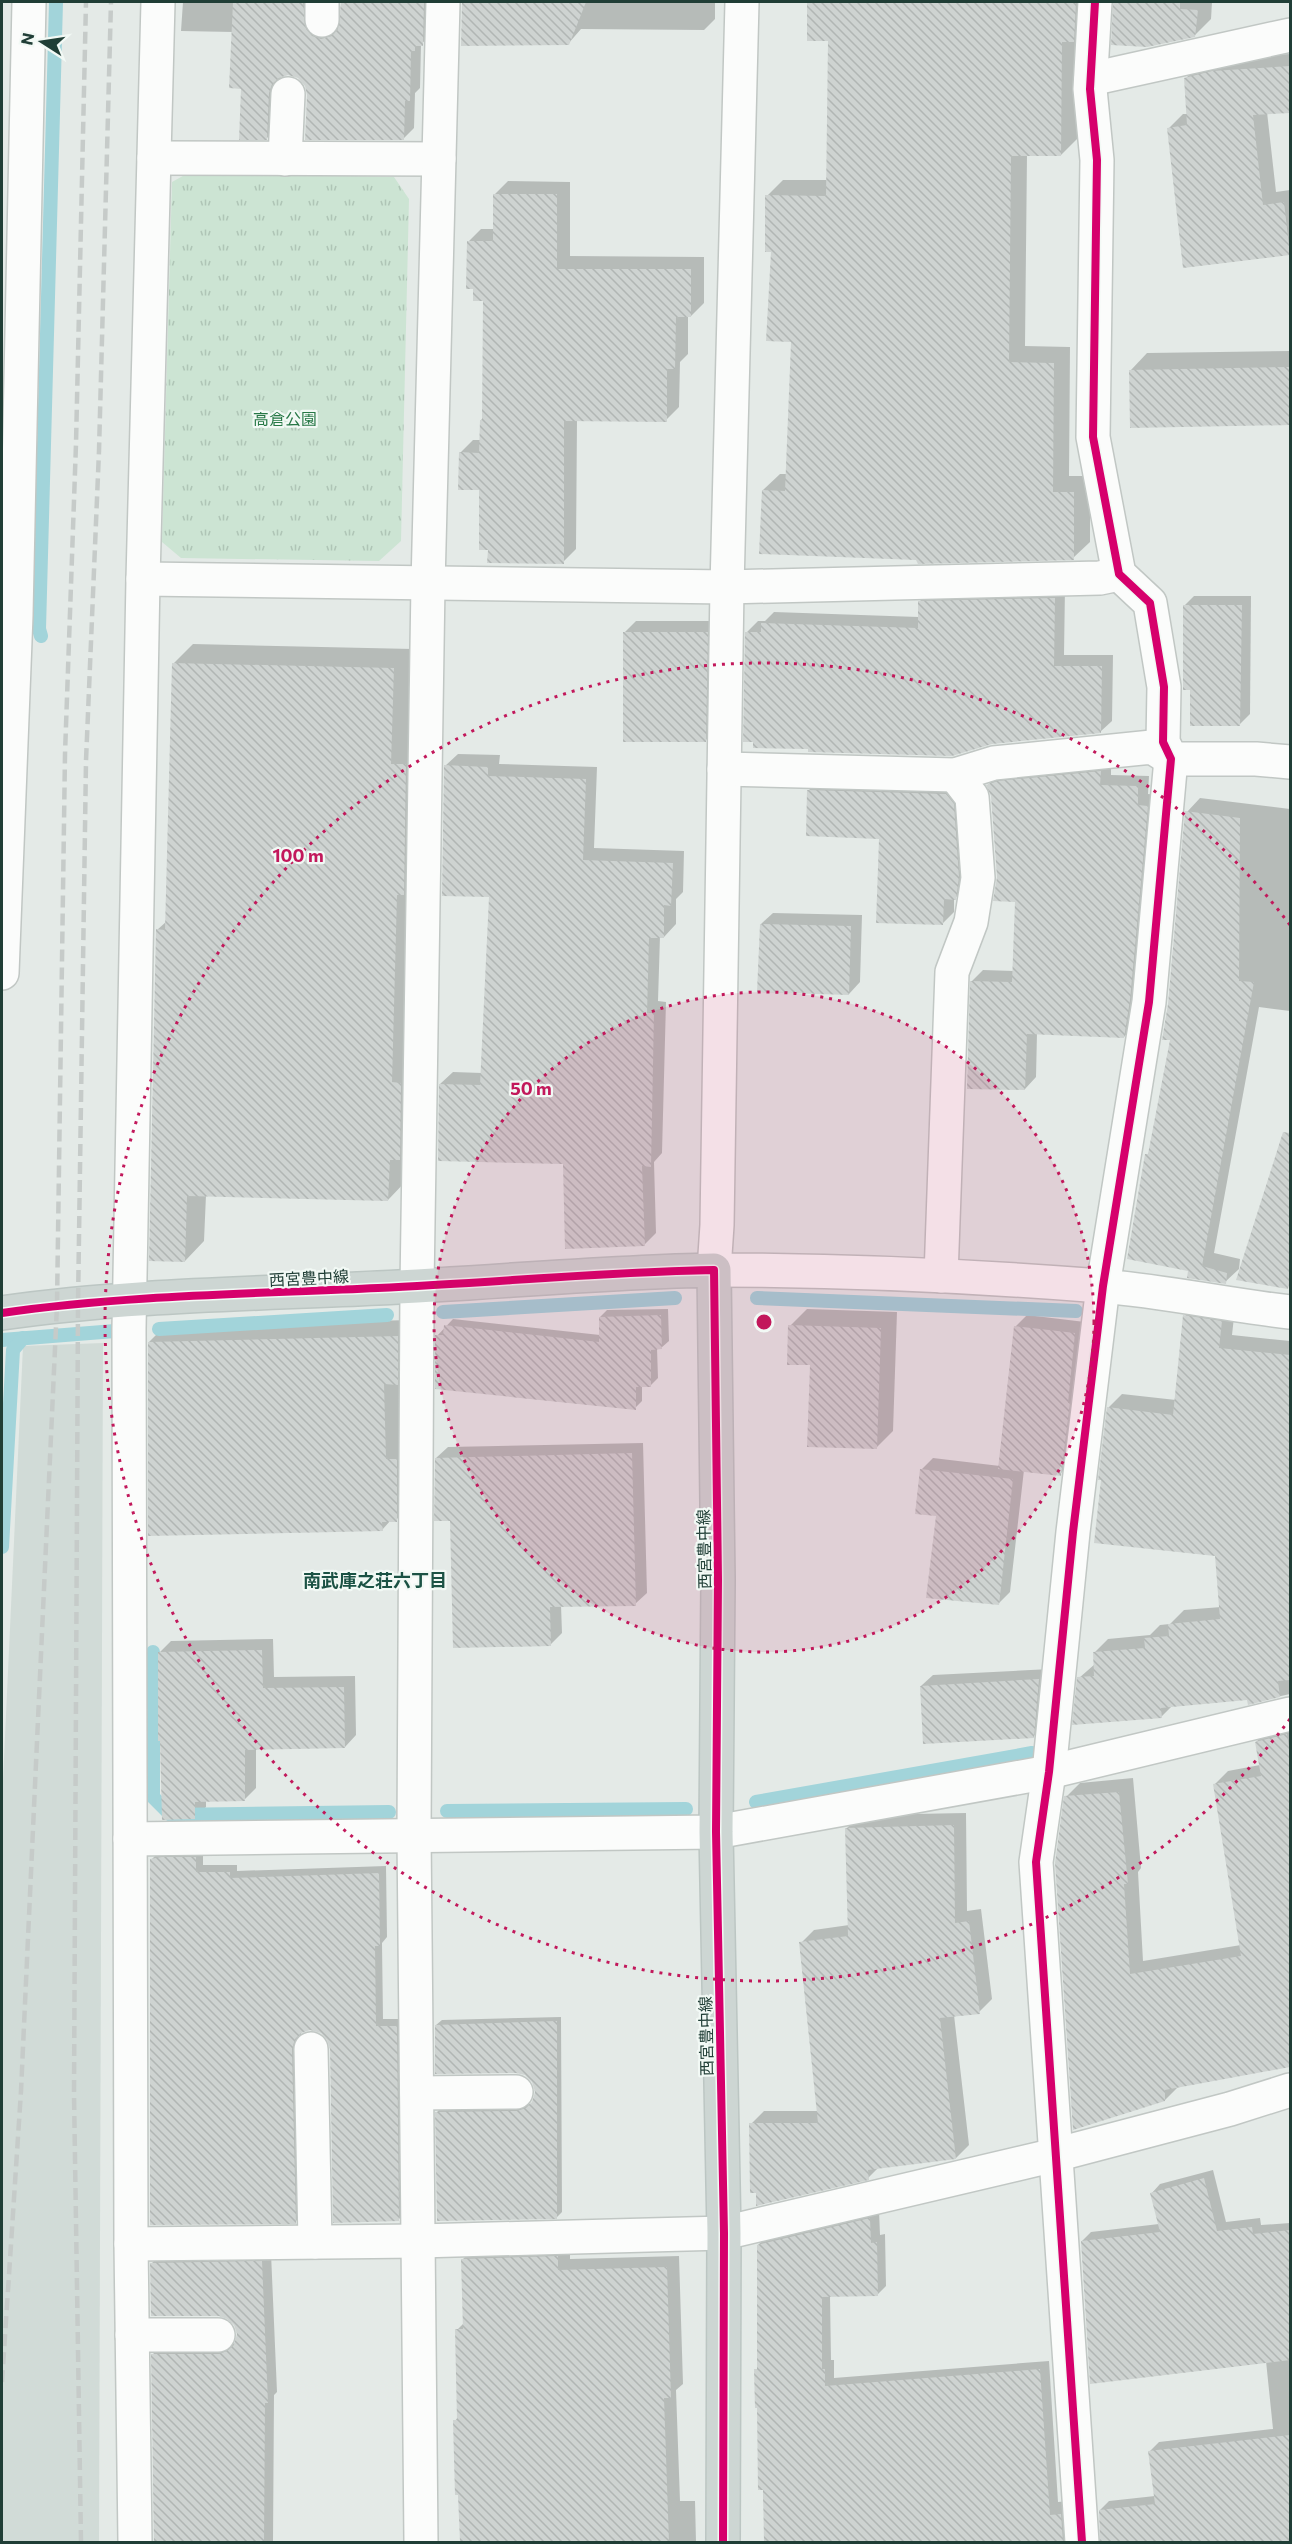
<svg xmlns="http://www.w3.org/2000/svg" width="1292" height="2544" font-family="Commissioner,'Noto Sans JP',sans-serif">
<defs>
<pattern id="grass-tufts" width="24" height="20" patternUnits="userSpaceOnUse" patternTransform="scale(1.5)"><rect width="24" height="20" fill="#cce4d3"/><path d="M3 7l-1-3M5 7V3M7 7l1-3M15 17l-1-3M17 17v-4M19 17l1-3" fill="none" stroke="#afc5b6"/></pattern>
<pattern id="building-back-hatch" width="6" height="6" patternUnits="userSpaceOnUse" patternTransform="scale(1.5)"><rect width="6" height="6" fill="#ced3d1"/><path d="M-1 5l2 2M0 0l6 6M5-1l2 2" fill="none" stroke="#b1b6b4"/></pattern>
</defs>
<rect width="100%" height="100%" fill="#e4eae7"/>
<path fill="#d1dbd7" d="M103 1343 99 2542H2V1802L23 1346Z"/>
<path fill="url(#grass-tufts)" d="M190 172 394 177 409 199 401 541 379 561 181 558 162 542 172 182Z"/>
<g fill="#0003">
<path d="M183 2H314L335 28 340 27 342 2H434V33L421 44 420 88 415 93 414 128 403 139 308 95 306 85 298 77 288 74 281 76 280 81 278 127 267 138 242 87 233 32 181 31Z"/>
<path d="M463 2H715V19L704 30 581 29 568 44H462Z"/>
<path d="M809 2H1091L1078 36 1077 139 1061 155H1027L1025 346 1070 347 1069 476H1090V542L1073 558H917L763 490 780 474H787L792 340 773 251 767 196 783 180H828L829 40H809Z"/>
<path d="M1115 2H1212L1211 19 1195 35Z"/>
<path d="M1290 54V110L1267 112 1276 192 1290 190V254L1184 266 1169 128 1183 114H1188L1186 78 1200 64 1227 58Z"/>
<path d="M508 181 570 182V256L704 257V303L691 316H688V354L680 362 679 407 666 420H577L576 549 563 562 489 549 480 489 460 453 473 440H481V420L483 418 485 300 468 242 481 229H495V194Z"/>
<path d="M1290 351V424L1132 426 1131 370 1147 353Z"/>
<path d="M1065 587 1064 655H1113L1112 721 1100 732 747 632 758 621H765L774 612 919 617V602L930 591Z"/>
<path d="M1194 596H1251L1250 714 1240 724 1192 689 1184 606Z"/>
<path d="M636 621H718L717 729 705 741 625 632Z"/>
<path d="M193 644 413 649 407 1180 388 1200 206 1195 204 1241 185 1261 157 930 167 921 174 663Z"/>
<path d="M458 754 500 755 499 764 597 767 594 848 684 851 683 892 676 899V924L664 937 660 936 658 1001 666 1002 662 1153 654 1162 656 1233 644 1245 564 1163 440 1084 453 1072 482 1073 490 896 445 766Z"/>
<path d="M1111 761V775L1149 776 1148 794 1158 795 1135 1025 1124 1037 1037 1033 1036 1077 1025 1089 972 981 983 970 1014 971 1016 900 998 877 992 795 988 785 999 774Z"/>
<path d="M820 779 957 783 966 887 954 899V912L942 924 880 837 808 791Z"/>
<path d="M1200 798 1290 809V1011L1259 1007 1214 1253 1240 1259 1239 1269 1225 1282 1190 1270 1147 1155 1150 1151 1172 1038 1169 1004 1187 812Z"/>
<path d="M773 913 862 915 860 982 849 994 761 924Z"/>
<path d="M1284 1164 1290 1165V1284L1288 1287Z"/>
<path d="M1199 1302 1235 1308 1232 1335 1290 1341V1694L1249 1703V1699L1173 1705 1161 1717 1079 1678 1095 1664 1094 1653 1108 1639 1150 1635 1160 1625 1170 1624 1184 1610 1221 1607 1217 1554 1108 1408 1122 1394 1176 1400 1185 1316Z"/>
<path d="M668 1309 669 1341 661 1348H657L658 1378 650 1386H642V1401L635 1408 437 1336 453 1319 600 1335V1317L607 1310Z"/>
<path d="M807 1309 897 1312 893 1431 876 1448 811 1364 790 1326Z"/>
<path d="M1027 1315 1085 1322 1072 1463 1060 1474 1024 1470 1010 1592 998 1604 921 1470 933 1458 1000 1466 1015 1327Z"/>
<path d="M414 1320 413 1503 396 1520H391L382 1530 149 1342 166 1325Z"/>
<path d="M643 1443 647 1593 635 1604 561 1605 562 1633 550 1645 436 1458 448 1447Z"/>
<path d="M273 1639 274 1677 355 1676 356 1735 345 1747 256 1748V1788L244 1800 206 1801V1807L194 1818 159 1653 171 1641Z"/>
<path d="M1050 1669 1044 1725 1033 1737 921 1686 933 1675Z"/>
<path d="M1290 1723V2066L1179 2086 1165 2100 1066 1797 1080 1783 1133 1778 1141 1868 1138 1872 1143 1961 1241 1945 1214 1785 1228 1771 1260 1765 1256 1742 1270 1728Z"/>
<path d="M966 1813 967 1911 981 1909 992 1999 979 2012 954 2015 969 2145 956 2158 879 2167 868 2178 751 2124 764 2111H818L801 1943 814 1930 849 1925 847 1828 860 1815Z"/>
<path d="M203 1850V1865H237V1871L386 1866 387 1937 382 1943 383 2019H404L406 2212 398 2220 329 2039 321 2032 310 2029 302 2031 299 2041 303 2214 295 2222 151 1860 159 1852Z"/>
<path d="M561 2017 562 2212 557 2217 437 2112 442 2107 523 2106 533 2103 536 2091 534 2082 526 2075 436 2025 442 2020Z"/>
<path d="M1213 2170 1226 2222 1260 2218 1261 2225 1290 2223V2542H1102L1100 2510 1109 2501 1155 2496 1150 2451 1159 2442 1273 2429 1266 2361 1082 2241 1091 2232 1159 2224 1151 2194 1160 2184Z"/>
<path d="M879 2210 880 2235 885 2234 886 2286 877 2295 830 2296 831 2360H834V2378L1049 2361 1058 2502 1068 2501 1075 2542H766L756 2370 759 2367 758 2245 767 2236Z"/>
<path d="M570 2245V2259L679 2256 683 2384 676 2390 680 2501H695L696 2542H461L455 2421 458 2417 457 2330 465 2322 463 2259 475 2247Z"/>
<path d="M271 2253 277 2392 274 2395 273 2542H154L153 2354 162 2345H229L236 2343 238 2334 235 2324 152 2263 161 2254Z"/>
</g>
<g fill="none" stroke-linecap="round" stroke-linejoin="round">
<g stroke="#a2d4da" stroke-width="14">
<path d="M41 636 39 629 56 2"/>
<path d="M757 1298 1076 1311"/>
<path d="M443 1312 675 1298"/>
<path d="M159 1329 387 1315"/>
<path d="M2 1340 115 1331"/>
<path d="M2 1547 13 1350 23 1338"/>
<path d="M153 1652V1797L171 1815 389 1812"/>
<path d="M756 1802 1032 1753"/>
<path d="M447 1811 686 1809"/>
</g>
</g>
<g fill="url(#building-back-hatch)">
<path d="M233 2H303L306 29 312 36 321 39 332 36 338 29 341 2H424L423 46H415V51H411L410 101H405L404 140H305L307 95 305 86 298 78 288 75 279 78 272 84 269 93 267 140H239L241 89 229 88Z"/>
<path d="M462 2H586L569 45 461 46Z"/>
<path d="M807 2H1076L1074 42H1062L1061 156H1011L1009 362 1054 363 1053 492H1074V560L918 564 916 560 759 554 762 490 785 491 791 342 766 341 771 252H765V195L826 196 828 41H807Z"/>
<path d="M1113 2H1180V9L1198 10 1195 37 1147 47 1111 45Z"/>
<path d="M1290 66V113L1253 115 1263 205 1284 202 1290 255 1183 268 1167 128 1187 125 1184 78 1212 71Z"/>
<path d="M493 194H557V269H691V317H676L675 369H667V422L564 421V564L487 563 488 550H479V490H458L459 452 479 453 480 420H482L483 301H473V289H466L467 241H493Z"/>
<path d="M1290 367V425L1130 428 1129 370Z"/>
<path d="M1055 598 1054 666H1102L1101 733 992 744 952 756 808 752V749L753 748V742H743L745 632H761V623L918 628V601Z"/>
<path d="M1183 605H1242L1240 726H1190V690H1183Z"/>
<path d="M623 632H708L706 742H623Z"/>
<path d="M172 663 394 668 391 764H406L404 895H397L392 1082 401 1083 400 1160H390L388 1201 187 1196 185 1262 149 1261 156 929 165 930Z"/>
<path d="M444 765 488 767V776L586 779 583 860 673 863 671 906 664 905V938H649L647 1013H654L651 1167 642 1166 645 1246 565 1249 563 1164 438 1161 439 1084 480 1085 489 897 442 896Z"/>
<path d="M1101 771 1100 785 1138 786V805L1148 806 1130 1000 1124 1038 1027 1034 1025 1090 967 1089 970 981 1012 982 1015 902 993 901 997 877 991 796 986 785 998 781Z"/>
<path d="M807 790 946 794 954 804 959 877 956 900 944 899 943 925 876 923 879 839 806 836Z"/>
<path d="M1185 811 1240 818 1239 981 1254 982 1202 1266 1227 1273 1226 1284 1187 1278 1188 1271 1127 1259 1145 1154H1148L1170 1040H1162L1168 1004Z"/>
<path d="M760 924 851 926 849 995 757 992Z"/>
<path d="M1283 1132 1290 1133V1283H1289L1288 1289 1236 1280Z"/>
<path d="M661 1315 662 1349 651 1350V1387H636V1410L435 1389V1335H443L444 1325 599 1342V1317Z"/>
<path d="M1183 1315 1222 1321 1219 1348 1290 1355V1680L1278 1681 1280 1697 1248 1705 1247 1700 1161 1708 1162 1718 1072 1725 1077 1677 1094 1676 1093 1652 1145 1648 1144 1638 1169 1636 1168 1624 1220 1619 1215 1556 1094 1543 1101 1480H1098L1107 1407 1173 1415Z"/>
<path d="M788 1325 881 1328 877 1449 807 1447 810 1365H787Z"/>
<path d="M1014 1326 1075 1333 1068 1403H1070L1061 1476 998 1469Z"/>
<path d="M398 1336V1385L384 1384 386 1459H397V1522H382L383 1531 148 1536V1342Z"/>
<path d="M632 1453 636 1606 550 1607 551 1646 453 1648 450 1521H434L435 1458Z"/>
<path d="M920 1469 1013 1479 999 1605 926 1598 936 1516 915 1514Z"/>
<path d="M262 1650 263 1688 344 1687 345 1748 245 1750V1801L195 1802V1819L162 1820 160 1741H158V1652Z"/>
<path d="M1039 1679 1034 1738 923 1744 920 1686Z"/>
<path d="M1287 1734 1290 1754V2067L1165 2090V2101L1073 2130 1055 1863 1064 1796 1119 1792 1128 1884H1124L1130 1974 1241 1956 1213 1784 1261 1776 1255 1742Z"/>
<path d="M954 1825 955 1923 969 1921 980 2014 940 2018 956 2159 868 2170 869 2180 756 2206V2193H750L749 2123H818L799 1942 848 1936 845 1828Z"/>
<path d="M162 1857H196V1872H230V1878L379 1873 380 1946H375L376 2026H397L399 2221 333 2223 330 2049 327 2040 321 2033 310 2030 301 2033 295 2039 292 2049 296 2224 150 2225V1859Z"/>
<path d="M557 2021V2219L437 2221 435 2112 517 2111 526 2108 532 2102 535 2092 532 2082 525 2075 516 2073 435 2074V2025Z"/>
<path d="M1204 2178 1217 2231 1252 2227 1253 2234 1290 2230V2360L1090 2384 1081 2241 1160 2232 1150 2193Z"/>
<path d="M870 2218 871 2243 877 2242 878 2296 822 2297V2369H825V2386L1040 2369 1050 2515 1061 2514 1063 2542H764L763 2490H758L757 2408H755L754 2369H757V2245Z"/>
<path d="M558 2256V2270L667 2267 671 2398H664L669 2542H460L458 2495H455L453 2420H457L455 2329H463L461 2259Z"/>
<path d="M262 2261 268 2403H265L264 2542H154L151 2354H219L227 2351 234 2345 237 2334 234 2325 227 2319 219 2316H151L150 2263Z"/>
<path d="M1290 2435V2542H1100L1099 2510 1155 2504 1148 2451Z"/>
</g>
<g fill="none" stroke-linecap="round" stroke-linejoin="round">
<g stroke="#c1c7c4" stroke-width="36">
<g id="minor">
<path d="M742 2 727 587 717 1225 714 1270C843 1270 973 1276 1101 1286 1164 1291 1227 1305 1290 1312"/>
<path d="M322 20V2"/>
<path d="M1091 79 1290 35"/>
<path d="M154 158 439 159"/>
<path d="M285 159 288 94"/>
<path d="M143 579 727 587 1100 578 1119 574"/>
<path d="M724 769 955 775 994 763 1152 747 1171 759H1256L1290 762"/>
<path d="M2 973 16 615 29 2"/>
<path d="M941 1276 952 972 971 922 978 878 972 797 955 775"/>
<path d="M130 1839 716 1832 1049 1772 1290 1714"/>
<path d="M311 2049 315 2242"/>
<path d="M417 2093 516 2092"/>
<path d="M131 2244 419 2241 724 2233 1055 2155 1230 2109 1290 2090"/>
<path d="M132 2335H218"/>
<path d="M135 2542 131 2244 129 1329 143 579 158 2"/>
<path d="M421 2542 414 1834 417 1286 428 584 443 2"/>
<path d="M1082 2542 1036 1862 1049 1772 1073 1532 1103 1286 1149 1002 1171 759 1163 742 1164 687 1150 603 1119 574 1093 437 1097 160 1090 89 1095 2"/>
</g>
</g>
<g stroke="#bcc6c3" stroke-width="36">
<path id="major" d="M2 1313C126 1295 253 1294 378 1288 490 1283 602 1272 714 1270L718 1580 716 1832 724 2233 723 2542"/>
</g>
<use href="#minor" stroke="#fbfcfb" stroke-width="33"/>
<use href="#major" stroke="#cdd6d3" stroke-width="33"/>
<g stroke="#c6cbc9" stroke-width="4.5" stroke-dasharray="12 6" stroke-linecap="butt">
<path d="M2 2382 21 2091 57 1305 65 754 76 444 86 2"/>
<path d="M81 2542 74 2094 78 1305 86 761 99 451 111 2"/>
</g>
<g stroke="#f2f9f5" stroke-width="11">
<g id="cycleway">
<path d="M2 1313C126 1295 253 1294 378 1288 490 1283 602 1272 714 1270L718 1580 716 1832 724 2233 723 2542"/>
<path d="M1082 2542 1036 1862 1049 1772 1073 1532 1103 1286 1149 1002 1171 759 1163 742 1164 687 1150 603 1119 574 1093 437 1097 160 1090 89 1095 2"/>
</g>
</g>
<use href="#cycleway" stroke="#d6006c" stroke-width="8"/>
</g>
<circle cx="764" cy="1322" r="330" fill="#c2185b" fill-opacity=".12"/>
<g fill="none" stroke="#c2185b" stroke-width="3" stroke-dasharray="3 6">
<circle cx="764" cy="1322" r="330"/>
<path d="M1290 1719A659 659 0 1 1 1290 925"/>
</g>
<g text-anchor="middle" stroke-width="4.5" stroke-linejoin="round" paint-order="stroke">
<g font-size="16" fill="#277846" stroke="#f2f9f5">
<text x="285" y="425">高倉公園</text>
</g>
<g font-size="16" fill="#203e36" stroke="#f2f9f5">
<text transform="translate(309 1278) rotate(-3)" y="6">西宮豊中線</text>
<text transform="translate(704 1549) rotate(-91)" y="6">西宮豊中線</text>
<text transform="translate(706 2036) rotate(-91)" y="6">西宮豊中線</text>
</g>
<g font-size="18" font-weight="bold" fill="#1b5244" stroke="#f2f9f5">
<text x="375" y="1587">南武庫之荘六丁目</text>
</g>
</g>
<circle cx="764" cy="1322" r="9" fill="#c2185b" stroke="#f2f9f5" stroke-width="3"/>
<g font-size="18" text-anchor="middle" font-weight="bold" fill="#c2185b" stroke="#f2f9f5" stroke-width="4.5" stroke-linejoin="round" paint-order="stroke">
<text x="298" y="862">100 m</text>
<text x="531" y="1095">50 m</text>
</g>
<rect width="1292" height="2544" fill="none" stroke="#203e36" stroke-width="6"/>
<g transform="translate(42 42) rotate(282)" stroke="#f2f9f5" stroke-width="4.5" paint-order="stroke">
<path d="M0-4.5L10 22L0 15L-10 22Z" fill="#203e36"/>
<text y="-9" font-size="16" font-weight="bold" text-anchor="middle" fill="#203e36">N</text>
</g>
</svg>
